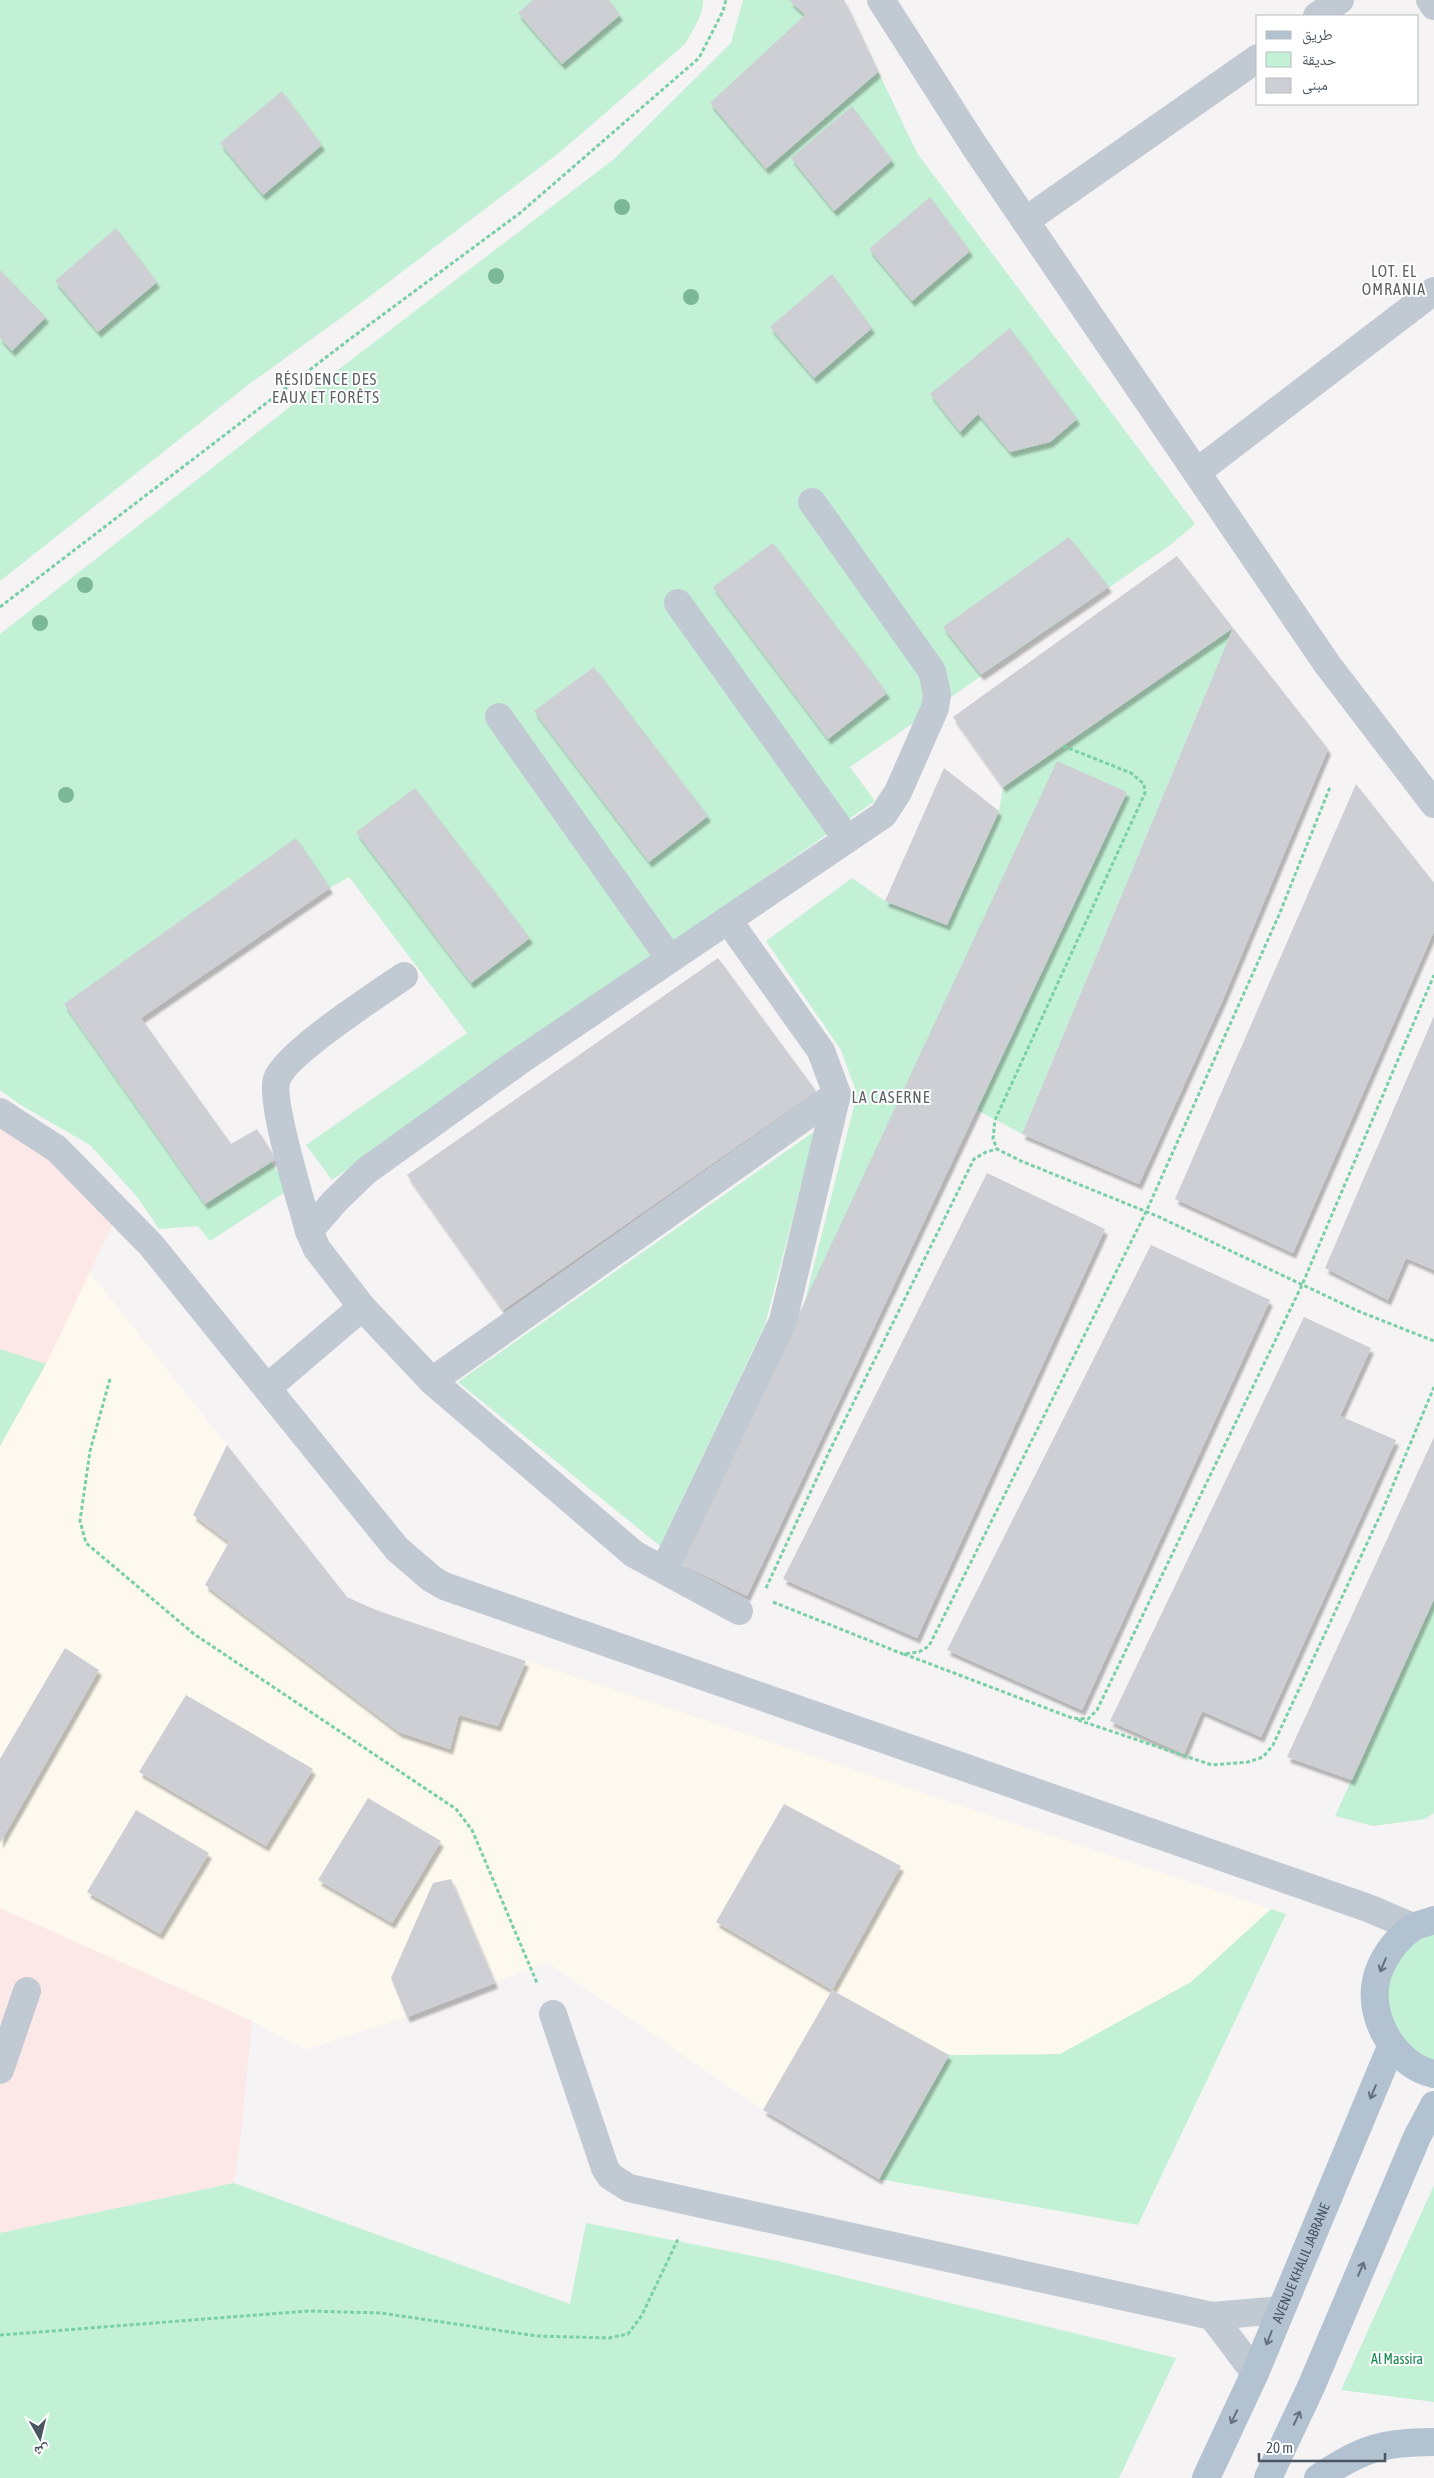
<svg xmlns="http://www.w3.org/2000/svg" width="1434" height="2478" font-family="'Asap Condensed','Noto Naskh Arabic',sans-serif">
<defs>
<filter id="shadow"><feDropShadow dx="3" dy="5.5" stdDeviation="1" flood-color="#0004"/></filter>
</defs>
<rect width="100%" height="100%" fill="#f5f3f3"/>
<path fill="#fdf9ef" d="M89 1271 347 1597 376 1610 1286 1914 1138 2225 879 2179 763 2110 547 1962 407 2017 305 2050 252 2021 0 1908V1446L46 1364Z"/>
<g fill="#fce8e6">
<path d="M0 1112 119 1211 46 1364 0 1445Z"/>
<path d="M0 1908 252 2021 240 2142 234 2183 0 2233Z"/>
</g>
<g fill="#c3f1d5">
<path d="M0 0H703C704 15 692 31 685 44L559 153 349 312 248 385 0 581Z"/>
<path d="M743 0H844L917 153 1195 524 1169 546 850 767 875 801 332 1180 306 1145 467 1033 349 877 330 888 141 1018 231 1144 271 1162 290 1189 210 1241 198 1226 159 1229 138 1198 90 1145 19 1104 0 1090V634L309 392 614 159 731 43Z"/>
<path d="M1233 628 1022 1134 977 1110 874 1326 805 1301 857 1094 841 1050 766 941 852 878 885 901 947 925 999 811 1003 787Z"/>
<path d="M815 1131 765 1325 660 1546 458 1382Z"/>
<path d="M0 1349 46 1364 0 1446Z"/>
<path d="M1434 1599V1813L1425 1819 1373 1826 1335 1816Z"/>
<path d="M1271 1909 1286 1914 1138 2225 879 2179 949 2055 1060 2054 1191 1982Z"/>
<path d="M1434 1931V2065L1398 2041 1384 1984 1396 1955 1418 1936Z"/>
<path d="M234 2183 570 2304 586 2223 778 2261 1176 2358 1119 2478H0V2233Z"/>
<path d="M1434 2185V2402L1341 2390Z"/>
</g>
<g fill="#cdcfd5" filter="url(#shadow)">
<path d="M533 0H609L620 15 562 64 518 13Z"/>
<path d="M789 0H844L878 72 766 169 710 103 805 15Z"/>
<path d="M282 91 322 145 263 195 220 143Z"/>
<path d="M852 106 892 160 834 211 791 158Z"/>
<path d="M930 197 970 251 912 301 869 249Z"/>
<path d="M116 228 157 282 98 332 55 281Z"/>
<path d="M0 270 46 317 12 351 0 338Z"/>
<path d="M832 274 872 328 814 378 770 327Z"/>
<path d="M1010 328 1077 419 1050 442 1010 452 978 414 960 432 930 394Z"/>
<path d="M1069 537 1109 587 981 675 943 627Z"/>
<path d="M773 543 887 693 828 739 713 587Z"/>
<path d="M1177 556 1233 628 1003 787 953 717Z"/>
<path d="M1233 628 1328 749 1224 997 1139 1184 1022 1134Z"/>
<path d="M594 667 708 816 649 862 534 711Z"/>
<path d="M1057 761 1127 792 747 1596 682 1564Z"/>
<path d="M944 768 999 811 947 925 885 901Z"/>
<path d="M1356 784 1434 883V931L1293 1253 1175 1199Z"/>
<path d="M415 788 530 938 471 983 356 832Z"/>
<path d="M296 838 330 888 141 1018 231 1144 257 1129 276 1159 205 1204 64 1004Z"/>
<path d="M718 958 816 1091 503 1310 407 1175Z"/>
<path d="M1434 1016V1270L1406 1258 1388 1300 1325 1268Z"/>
<path d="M987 1173 1105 1229 917 1638 783 1579Z"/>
<path d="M1151 1245 1270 1300 1082 1710 947 1650Z"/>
<path d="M1304 1317 1371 1348 1340 1416 1396 1440 1261 1737 1202 1711 1184 1754 1110 1721Z"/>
<path d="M1434 1437V1599L1352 1780 1287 1757Z"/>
<path d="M227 1445 347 1597 376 1610 526 1661 498 1726 459 1715 450 1749 399 1732 205 1585 229 1542 193 1515Z"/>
<path d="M65 1648 99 1670 0 1843V1759Z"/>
<path d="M186 1695 313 1769 266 1846 139 1772Z"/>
<path d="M368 1798 441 1841 392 1923 318 1880Z"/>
<path d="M784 1804 901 1866 832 1990 949 2055 879 2179 763 2110 832 1990 716 1922Z"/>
<path d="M136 1810 209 1853 160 1934 87 1892Z"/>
<path d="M451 1879 495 1983 407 2017 391 1978 433 1883Z"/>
</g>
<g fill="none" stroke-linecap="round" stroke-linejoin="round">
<g stroke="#7ad0a6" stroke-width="3" stroke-dasharray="4 2.5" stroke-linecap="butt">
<path d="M0 607 350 339 520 213 699 58 723 11 726 0"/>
<path d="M1063 746 1131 773 1144 784 1145 793 995 1120 993 1139 997 1149 1021 1161 1157 1216 1358 1311 1434 1341"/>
<path d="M110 1379 90 1451 80 1521 86 1543 194 1634 456 1809 472 1830 537 1983"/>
<path d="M766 1588 829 1452 974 1159 986 1152 997 1149"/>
<path d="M773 1602 903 1654 919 1652 929 1646 1146 1212 1279 915 1330 787"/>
<path d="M904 1654 1072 1718 1088 1719 1097 1710 1302 1285 1434 975"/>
<path d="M1078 1720 1212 1765 1248 1762 1263 1757 1273 1745 1383 1509 1434 1387"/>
<path d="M0 2335 308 2311 381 2313 537 2336 609 2338 628 2334 642 2315 679 2237"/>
</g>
<g stroke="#c1cad2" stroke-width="28">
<path d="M881 0 975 147 1327 664 1434 804"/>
<path d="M1430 0 1434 6"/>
<path d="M1317 16 1340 0"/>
<path d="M1025 221 1258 58"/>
<path d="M1197 472 1434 291"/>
<path d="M678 603 847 839"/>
<path d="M499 717 670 959"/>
<path d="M0 1112 57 1149 151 1245 397 1549 432 1579 444 1586 1368 1908 1413 1927"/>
<path d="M309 1231C302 1204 269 1100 277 1079 286 1053 378 994 404 976"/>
<path d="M432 1381 837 1094"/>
<path d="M267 1388 362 1307"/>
<path d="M664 1570 783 1321 837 1094 821 1051 728 920"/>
<path d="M739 1611 634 1554 432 1381 362 1307 317 1249 309 1231 335 1201 366 1171 518 1062 883 815 898 792 935 708 937 694 932 671 812 502"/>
<path d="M553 2014 605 2168 610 2176 629 2188 1212 2316 1280 2310"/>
<path d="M0 2070 27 1991"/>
<path d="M1212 2316 1255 2373"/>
</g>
<g stroke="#b3c2d1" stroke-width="28">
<path d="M1434 1920C1427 1923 1418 1924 1412 1928 1395 1940 1380 1961 1376 1981 1368 2019 1396 2066 1434 2074"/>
<path id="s1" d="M1206 2478 1255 2373 1391 2047"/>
<path d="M1268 2478 1311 2387 1417 2137 1434 2105"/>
<path d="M1318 2478C1361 2449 1382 2442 1434 2442"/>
</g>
</g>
<g fill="#7bb799">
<circle cx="622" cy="207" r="8"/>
<circle cx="496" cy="276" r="8"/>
<circle cx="691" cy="297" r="8"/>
<circle cx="85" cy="585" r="8"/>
<circle cx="40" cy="623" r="8"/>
<circle cx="66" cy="795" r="8"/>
</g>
<defs><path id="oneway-shaft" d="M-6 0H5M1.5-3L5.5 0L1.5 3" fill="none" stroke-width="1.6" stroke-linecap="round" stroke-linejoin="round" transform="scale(1.25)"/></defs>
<g stroke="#64717d">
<use href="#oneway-shaft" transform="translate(1383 1965) rotate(113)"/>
<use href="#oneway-shaft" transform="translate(1373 2092) rotate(113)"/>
<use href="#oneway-shaft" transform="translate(1361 2269) rotate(-67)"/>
<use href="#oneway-shaft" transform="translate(1269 2338) rotate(111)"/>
<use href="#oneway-shaft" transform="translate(1234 2417) rotate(115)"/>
<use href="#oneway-shaft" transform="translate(1297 2418) rotate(-65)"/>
</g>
<g text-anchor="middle" stroke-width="4" stroke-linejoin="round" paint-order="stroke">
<g font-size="14" fill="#4a5661" stroke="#fff">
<text dy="5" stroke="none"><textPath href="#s1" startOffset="235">AVENUE KHALIL JABRANE</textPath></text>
</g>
<g font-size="14" fill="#17864f" stroke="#fff">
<text x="1397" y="2364">Al Massira</text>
</g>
<g font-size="16" letter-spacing="1" fill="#5f6368" stroke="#fff">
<text x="1394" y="277">LOT. EL<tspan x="1394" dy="18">OMRANIA</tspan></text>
<text x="326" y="385">RÉSIDENCE DES<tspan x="326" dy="18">EAUX ET FORÊTS</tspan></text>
<text x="891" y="1103">LA CASERNE</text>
</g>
</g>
<rect x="1256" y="15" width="162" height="90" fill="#ffffff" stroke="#b7bbc0"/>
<rect x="1266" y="31" width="25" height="8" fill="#b3c2d1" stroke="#b7bbc0"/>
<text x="1302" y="40" font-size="15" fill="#4a5661">طريق</text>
<rect x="1266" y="52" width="25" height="15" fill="#c3f1d5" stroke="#b7bbc0"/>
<text x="1302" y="65" font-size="15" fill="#4a5661">حديقة</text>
<rect x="1266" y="78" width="25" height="15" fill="#cdcfd5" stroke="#b7bbc0"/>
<text x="1302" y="90" font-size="15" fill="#4a5661">مبنى</text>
<g transform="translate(40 2438) rotate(172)" stroke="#ffffff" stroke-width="4" paint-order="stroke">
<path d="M0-4L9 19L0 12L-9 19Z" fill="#4a5661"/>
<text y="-8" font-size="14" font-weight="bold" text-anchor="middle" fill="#4a5661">ش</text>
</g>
<path d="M1259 2453v8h126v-8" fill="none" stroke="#4a5661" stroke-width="2.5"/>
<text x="1266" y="2453" font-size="15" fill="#4a5661" stroke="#ffffff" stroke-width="4" paint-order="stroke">20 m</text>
</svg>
